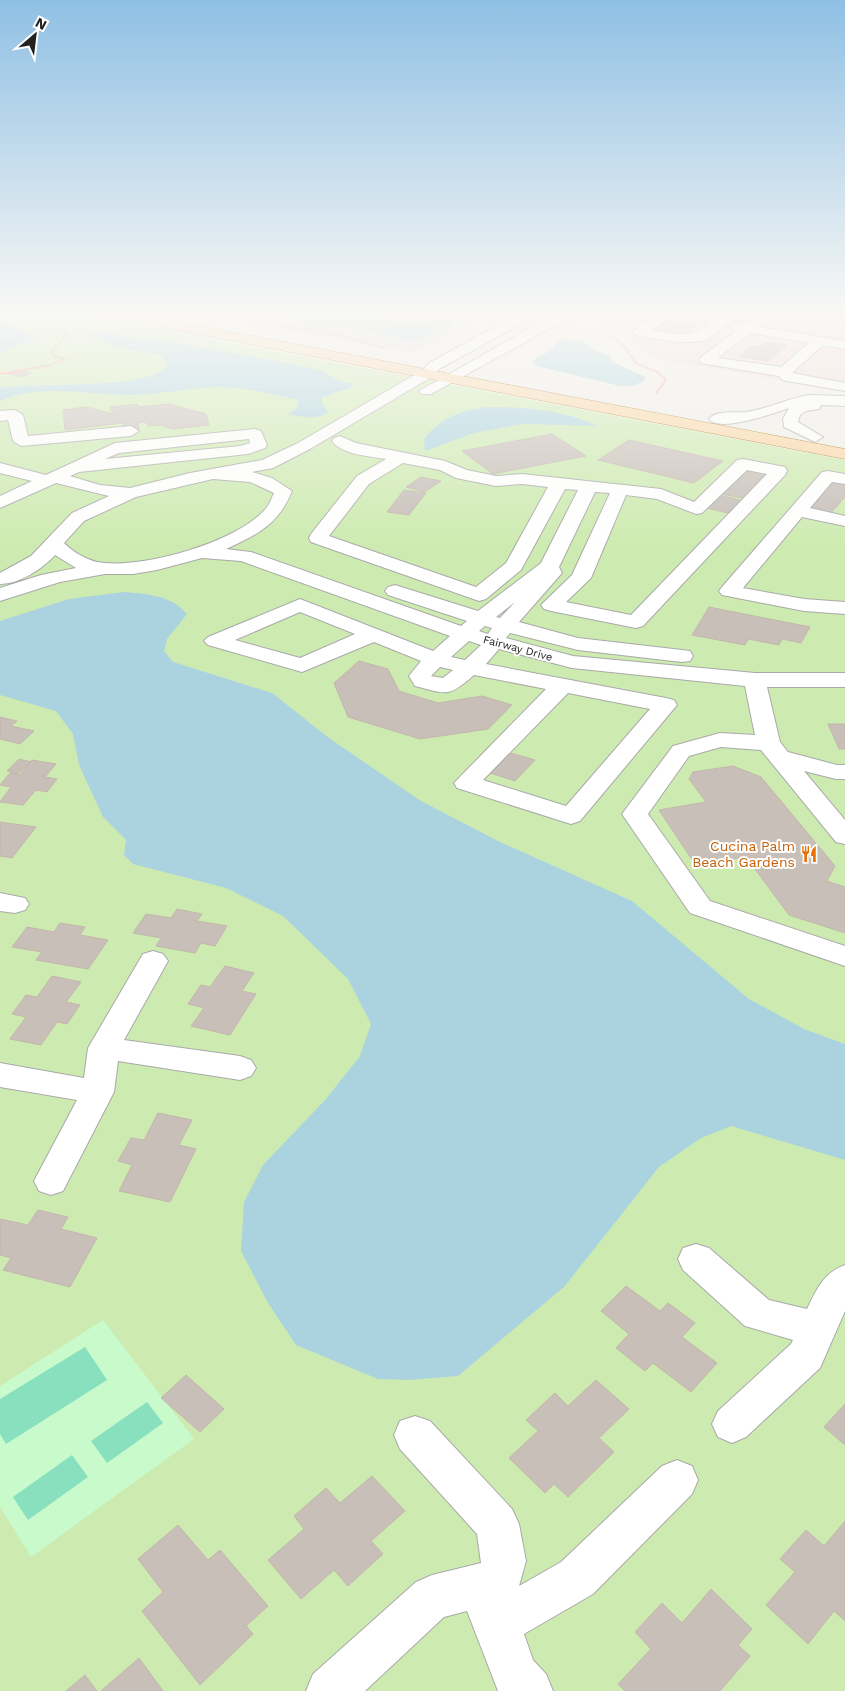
<svg xmlns="http://www.w3.org/2000/svg" width="845" height="1691" font-family="'Work Sans',sans-serif">
<rect width="100%" height="100%" fill="#f2efe9"/>
<path fill="#e0dfdf" d="M183 311H497L412 353Z"/>
<path fill="#f2dad9" d="M640 311H845V391L653 358 604 318Z"/>
<path fill="#cdebb0" d="M0 311H65L845 460V1691H0Z"/>
<path fill="#c8facc" d="M103 1320 194 1439 31 1557 0 1507V1386Z"/>
<g fill="#88e0be">
<path d="M85 1347 107 1380 6 1444 0 1434V1399Z"/>
<path d="M147 1402 163 1423 107 1463 91 1441Z"/>
<path d="M72 1455 88 1477 28 1520 13 1497Z"/>
</g>
<g fill="#aad3df">
<path d="M291 311H386L387 318C409 328 430 317 453 320L454 326 411 342 350 327 309 326 294 322 283 315Z"/>
<path d="M0 323 11 325 36 338 0 353Z"/>
<path d="M94 332 182 344 277 361 323 371 339 381 353 384V387L322 397V403L328 412C317 421 301 417 288 414L297 408 299 400C273 394 243 386 216 387 187 388 158 395 129 395 86 395 41 383 0 401V388L5 387C39 383 148 390 168 366L161 355 116 347 94 338 92 334Z"/>
<path d="M564 339 584 341 591 349 610 356 613 362 645 377 644 381 632 386H620L536 366 533 362C543 351 548 356 557 342Z"/>
<path d="M489 407C525 407 564 410 597 426L523 424 474 433 425 451 424 439C441 417 462 410 489 407Z"/>
<path d="M124 592C146 594 172 595 187 614L167 639 164 651 173 662 272 693 329 738 421 801 500 842 632 901 749 999 804 1029 845 1044V1160L731 1126 701 1138 659 1167 564 1287 458 1376 409 1380 378 1379 296 1345 268 1303 241 1251 244 1202 263 1165 326 1099 360 1056 371 1024 348 979 283 916 226 888 133 864 124 855 126 840 103 817 79 765 73 734 56 711 0 695V621L69 599Z"/>
</g>
<g fill="#c7bfb8" stroke="#c4b6ab">
<path d="M668 320 697 324 683 334 641 326 647 322 660 324Z"/>
<path d="M766 342 787 345 768 361 739 357 752 346 760 347Z"/>
<path d="M17 370 31 373 21 377 7 374Z"/>
<path d="M137 404 138 407 168 404 206 414 209 425 173 429 160 425 148 426 146 422 138 423 139 429 124 430 123 423 65 430 63 410 86 407 113 414 110 407Z"/>
<path d="M552 434 586 456 493 474 462 451Z"/>
<path d="M629 440 723 461 694 483 598 460Z"/>
<path d="M745 469 766 473 743 498 720 494Z"/>
<path d="M421 477 441 481 425 492 406 487Z"/>
<path d="M833 481 845 483V497L831 513 807 508Z"/>
<path d="M404 490 426 493 409 515 387 512Z"/>
<path d="M718 495 741 500 728 513 706 508Z"/>
<path d="M709 607 810 627 801 643 782 639 779 645 748 639 745 645 692 635Z"/>
<path d="M359 661 388 669 399 691 438 703 482 696 512 705 488 729 420 739 348 717 334 683Z"/>
<path d="M0 717 17 721 11 726 34 731 20 744 0 739Z"/>
<path d="M828 724H845V749H839Z"/>
<path d="M507 752 535 760 515 781 487 772Z"/>
<path d="M19 759 31 762 18 774 7 771Z"/>
<path d="M32 760 56 764 45 777 57 779 47 792 36 790 23 805 0 802 11 787 0 785 10 773 20 775Z"/>
<path d="M733 766 761 777 835 866 827 881 845 887V933L789 915 746 857 695 864 659 810 706 802 689 779 693 772Z"/>
<path d="M0 822 36 827 12 858 0 856Z"/>
<path d="M177 909 202 914 197 921 227 926 215 946 201 943 195 953 156 946 161 938 133 933 146 914 171 918Z"/>
<path d="M60 923 85 927 80 935 108 940 88 969 36 960 42 952 12 947 27 927 54 932Z"/>
<path d="M225 966 254 973 242 991 256 994 230 1035 191 1026 204 1008 188 1004 201 985 210 987Z"/>
<path d="M52 976 81 982 66 1002 80 1005 67 1024 57 1022 41 1045 10 1039 26 1017 12 1014 26 995 37 997Z"/>
<path d="M158 1113 192 1120 179 1145 196 1149 170 1202 119 1191 132 1165 118 1161 131 1138 144 1140Z"/>
<path d="M38 1210 68 1217 61 1229 97 1238 70 1287 3 1270 11 1258 0 1255V1219L28 1225Z"/>
<path d="M626 1286 660 1311 668 1303 695 1323 682 1337 717 1363 691 1392 653 1363 645 1371 616 1348 629 1334 601 1311Z"/>
<path d="M186 1375 224 1409 200 1432 161 1398Z"/>
<path d="M596 1380 629 1409 599 1438 614 1452 568 1497 554 1484 545 1493 509 1458 538 1431 526 1420 555 1393 568 1406Z"/>
<path d="M845 1404V1445L824 1427Z"/>
<path d="M372 1476 405 1511 371 1541 383 1554 348 1586 334 1570 301 1599 268 1560 304 1529 294 1516 326 1488 340 1503Z"/>
<path d="M845 1521V1621L834 1611 808 1644 766 1605 795 1572 780 1559 806 1530 824 1546Z"/>
<path d="M178 1525 208 1560 220 1550 268 1606 246 1626 253 1634 200 1685 142 1611 163 1592 138 1559Z"/>
<path d="M711 1589 752 1629 738 1645 750 1656 720 1691H625L618 1684 651 1649 635 1632 662 1603 682 1623Z"/>
<path d="M139 1658 163 1691H101Z"/>
<path d="M85 1675 97 1691H66Z"/>
</g>
<g fill="none" stroke-linecap="round" stroke-linejoin="round">
<g stroke="#a9a9a9" stroke-width="2">
<g id="minor">
<path d="M519 311H532L523 323 439 369 433 376 310 449 273 468 252 472 272 478 292 491C279 524 257 535 226 549L251 552 461 626 467 621 388 595 385 591 388 587 395 585 478 611 541 563 578 490 565 489 521 570 486 599 479 601 311 542 309 538 311 534 357 476 386 459C370 456 342 455 332 441L334 438 340 436 356 443 445 461 467 470 496 476 522 474 661 489 694 502 737 460 743 459 785 467 787 471 785 475 643 626 636 628 551 611 544 609 541 605 572 575 610 493 595 492 559 567 562 573 519 622 578 638 682 650 690 651 693 656 690 661 682 662 578 650 510 633 506 638 573 656 755 673H845V687H767L780 742 788 752 837 765H845V779H836L804 771 845 820V844L836 842 761 750 721 747 689 756 648 814 710 901 845 946V966L690 913 622 814 673 746 720 733 755 735 745 686 572 668 499 649 486 664 666 698 674 700 677 705 580 821 571 824 457 788 454 783 546 689 474 675C448 698 447 694 415 686L409 676 421 661 374 642 302 672 208 645 204 641 208 637 300 599 433 651 450 636 241 561 202 558 157 570 133 574H105L60 582 0 601V588L41 575 76 568 55 555C42 569 20 584 0 584V573L31 556 72 513 109 496 56 483 0 508V496L32 481 0 473V463L46 475 115 443 255 429 261 431 267 445 265 448 248 454 79 472 70 476 100 485 130 488 190 473 262 460 298 443 423 370 429 363 513 317ZM249 439 250 443 240 446 105 459 119 453ZM403 463 440 470 456 478 496 486 522 484 548 487 506 563 476 587 329 536 369 484ZM747 470 767 474 631 615 566 602 591 578 626 495 657 499 696 514 702 513ZM213 479 250 482 274 493C272 497 270 503 267 507 240 542 140 570 97 562 85 559 73 552 64 543L84 521 136 497ZM515 602 500 618 496 617ZM300 612 355 634 300 658 235 640ZM485 626 492 628 488 634 479 631ZM469 641 481 645 465 660 451 657ZM440 667 453 670 443 678 431 676ZM568 693 650 709 566 806 483 780Z"/>
<path d="M557 311H617L611 315 586 316 558 324 431 394H421L419 391 548 318 558 316Z"/>
<path d="M662 311C676 311 721 310 731 320L707 340C685 345 658 340 636 335L634 332 636 329ZM671 316 713 322C689 340 680 334 652 330Z"/>
<path d="M763 311H777L759 327 845 341V349L823 345 792 373 845 383V391L787 381 782 380 779 376 701 363 699 360 701 357 736 331 730 327 732 324H745ZM750 333 809 343 781 367 718 358Z"/>
<path d="M810 395 845 396V406L821 405 819 409 806 411 800 415 798 422 823 437 815 442 784 427 783 419 789 408C775 413 719 433 709 419 715 410 736 413 746 412 768 409 788 398 810 395Z"/>
<path d="M15 410 23 415 28 436 131 426 139 431 131 436 21 446 13 441 8 420 0 421V411Z"/>
<path d="M828 471 845 474V484L832 482 810 508 845 516V526L802 517 743 588 804 599 845 602V614L804 611 722 595 719 591 722 587 822 472Z"/>
<path d="M0 893 25 898 29 904 25 910 15 913 0 911Z"/>
<path d="M153 951 163 954 168 961 124 1040 240 1056 251 1060 256 1068 251 1076 240 1080 118 1061 114 1092 63 1191 51 1195 39 1191 34 1181 77 1100 0 1087V1063L84 1078 88 1048 143 954Z"/>
<path d="M696 1244 709 1248 769 1300 807 1309C816 1290 824 1272 845 1265V1311L820 1368 746 1437 732 1443 718 1437 712 1424 718 1411 791 1344 793 1340 745 1326 683 1270 678 1259 683 1248Z"/>
<path d="M415 1416 430 1421 512 1509 519 1524 526 1561 519 1586 561 1562 662 1466 677 1460 692 1466 698 1480 692 1494 593 1594 524 1634 533 1660 546 1674 553 1691H498L467 1611 444 1617 365 1691H306L313 1674 416 1582 432 1575 481 1563 477 1534 400 1449 394 1435 400 1421Z"/>
</g>
</g>
<g stroke="#a06b00" stroke-width="1">
<path id="major" d="M92 311H121L845 449V459L99 315Z"/>
</g>
<g stroke="#fa8072" stroke-width="2" stroke-dasharray="1 1" stroke-linecap="butt">
<path d="M215 311V314L244 313 278 326 325 331 386 349"/>
<path d="M602 325 604 331 624 346 636 363 659 373 666 380 656 393"/>
<path d="M0 374 51 365 65 359 53 356 52 351 67 334 62 326 23 311"/>
</g>
<use href="#minor" fill="#fff" fill-rule="evenodd"/>
<use href="#major" fill="#fcd6a4" fill-rule="evenodd"/>
</g>
<linearGradient id="sky" x2="0" y2="1"><stop stop-color="#8fc0e4"/><stop offset="0.57" stop-color="#f9f8f5"/><stop offset="1" stop-color="#f9f8f5" stop-opacity="0"/></linearGradient>
<rect width="845" height="548" fill="url(#sky)"/>
<defs>
<g id="restaurant-bare" transform="scale(1.35)"><path d="M-5-6h1v4h1v-4h1v4h1v-4h1v5L-1.5 .5V6h-2V.5L-5-1ZM5-6V6H3V1.5H1.5Q1.5-4 5-6Z" fill="#e8710a" stroke="#fff" stroke-width="2.5" paint-order="stroke"/></g>
</defs>
<g fill-rule="evenodd">
<use href="#restaurant-bare" x="809" y="854"/>
</g>
<g text-anchor="middle" stroke-width="4" stroke-linejoin="round" paint-order="stroke">
<g font-size="11" fill="#222" stroke="#fff">
<text transform="translate(518 648) rotate(15)" y="4">Fairway Drive</text>
</g>
<g font-size="14" fill="#c56008" stroke="#fff" text-anchor="end">
<text x="795" y="851">Cucina Palm<tspan x="795" dy="16">Beach Gardens</tspan></text>
</g>
</g>
<g transform="translate(35 35) rotate(28)" stroke="#ffffff" stroke-width="4" paint-order="stroke">
<path d="M0-4L9 19L0 12L-9 19Z" fill="#222222"/>
<text y="-8" font-size="14" font-weight="bold" text-anchor="middle" fill="#222222">N</text>
</g>
</svg>
